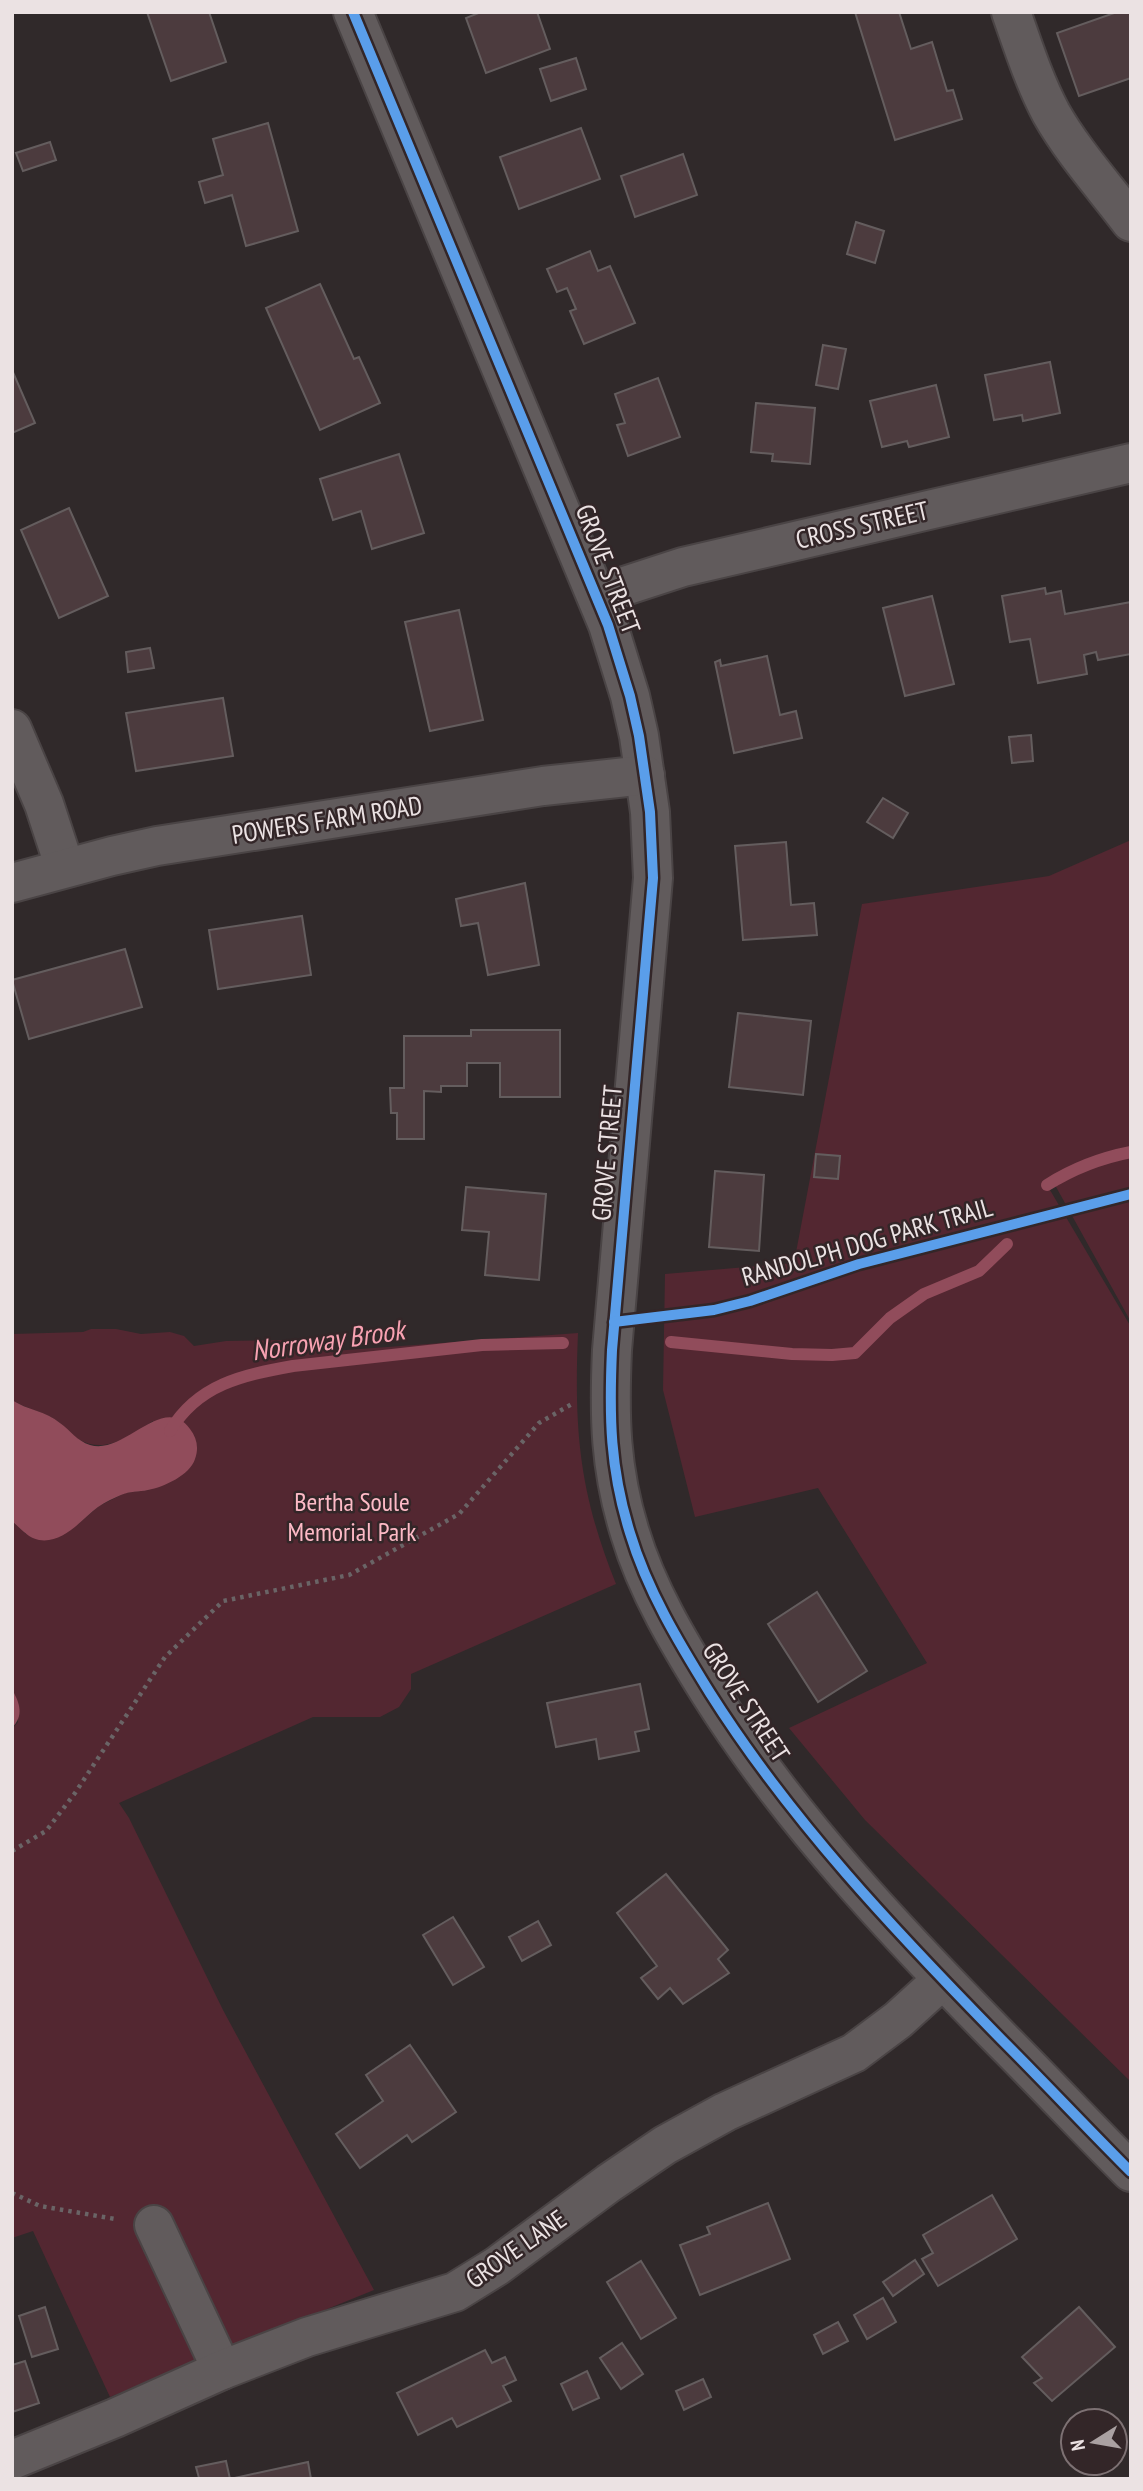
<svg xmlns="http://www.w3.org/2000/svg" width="1143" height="2491" font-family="'PT Sans Narrow',sans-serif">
<rect width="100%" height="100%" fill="#30292a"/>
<g fill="#532731">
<path d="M1131 840V1322L1055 1185H1047L1131 1327V2082L865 1820 789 1728 927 1663 818 1488 695 1517 663 1390 665 1274 794 1263 862 904 1049 876Z"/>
<path d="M91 1329H116L141 1334 170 1332 184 1336 194 1346 226 1341 296 1340 333 1351 578 1333C574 1430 579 1492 616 1584L411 1674V1689L399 1707 380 1717H313L119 1803 129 1818 223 2010 374 2290 110 2397 33 2231 12 2238V1729L18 1722 16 1697 12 1689V1521L26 1534 78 1524 99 1506 125 1493 149 1490 153 1421C130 1436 105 1455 78 1439 70 1434 65 1426 57 1421 43 1411 26 1409 12 1400V1334L83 1332Z"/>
</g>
<g fill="#914c5b">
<path d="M12 1400C27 1410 46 1411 60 1423 70 1430 77 1441 90 1445 124 1456 163 1392 190 1429 197 1438 199 1448 195 1459 190 1475 164 1487 148 1490 139 1492 130 1491 121 1495 114 1498 105 1502 98 1507 81 1520 63 1544 39 1540 28 1538 20 1528 12 1521Z"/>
<path d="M12 1689C20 1704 24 1715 12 1728Z"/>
</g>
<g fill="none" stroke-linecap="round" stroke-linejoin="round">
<g stroke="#914c5b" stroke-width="12">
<path d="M1047 1185C1074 1168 1100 1158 1131 1152"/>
<path d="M671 1342 792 1354 832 1355 855 1353 890 1318 924 1294 979 1271 1007 1244"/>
<path d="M170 1431C198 1384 243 1375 293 1366L482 1345 563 1343"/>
</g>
</g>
<g fill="#4c3b3e" stroke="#645d5e" stroke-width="2">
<path d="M147 12H209L226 62 171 81Z"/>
<path d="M481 12H537L550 49 486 73 466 18Z"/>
<path d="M855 12H899L911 49 932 42 947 91 953 90 962 119 895 140Z"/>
<path d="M1117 12H1131V78L1079 96 1057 33Z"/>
<path d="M576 58 586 89 551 101 540 69Z"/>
<path d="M268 123 298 231 246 246 232 195 205 203 199 182 223 175 213 139Z"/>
<path d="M581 128 600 179 519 209 500 157Z"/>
<path d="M50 142 56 160 23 171 16 153Z"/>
<path d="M683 154 697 195 635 217 621 176Z"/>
<path d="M856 222 884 231 875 263 847 254Z"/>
<path d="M590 251 598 271 610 266 635 323 584 344 570 311 576 309 567 288 557 292 547 269Z"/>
<path d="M320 284 354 359 359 357 380 403 320 430 266 308Z"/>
<path d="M823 345 846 349 838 389 816 385Z"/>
<path d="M1050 362 1060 413 1023 421 1022 415 994 420 985 375Z"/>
<path d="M12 370 35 423 12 433Z"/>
<path d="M658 378 680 437 628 456 617 425 625 423 615 394Z"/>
<path d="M936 385 949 437 909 447 907 441 882 447 870 401Z"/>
<path d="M756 403 815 408 810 464 772 461 773 454 751 452Z"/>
<path d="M399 454 424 533 372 549 361 511 333 520 320 479Z"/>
<path d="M69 508 108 596 59 618 21 530Z"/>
<path d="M1045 588 1046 594 1061 591 1065 614 1131 602V654L1098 660 1096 652 1084 655 1087 674 1038 683 1030 639 1010 642 1002 596Z"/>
<path d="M932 596 954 684 905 696 883 608Z"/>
<path d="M459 610 483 720 430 731 405 622Z"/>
<path d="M150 648 154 668 128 672 126 652Z"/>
<path d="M767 656 780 715 796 711 802 738 734 753 715 662 720 660 721 666Z"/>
<path d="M223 698 233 756 136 771 126 713Z"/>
<path d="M1031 735 1033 761 1012 763 1009 737Z"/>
<path d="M883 798 908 813 893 838 867 822Z"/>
<path d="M786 842 791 905 814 903 817 935 743 940 735 846Z"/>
<path d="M525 883 539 965 488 975 478 923 461 926 456 899Z"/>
<path d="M302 916 311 975 218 989 209 930Z"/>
<path d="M125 949 142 1007 29 1039 12 980Z"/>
<path d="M738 1013 811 1021 803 1095 729 1087Z"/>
<path d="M471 1030H560V1097H500V1063H467V1086H441V1092L424 1091V1139H397V1113H391L390 1088H404V1036H471Z"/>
<path d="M816 1154 840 1156 838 1179 814 1177Z"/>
<path d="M715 1171 764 1175 759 1251 709 1247Z"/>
<path d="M466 1187 546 1194 539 1280 485 1275 489 1232 462 1230Z"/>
<path d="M817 1592 867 1671 818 1702 768 1624Z"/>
<path d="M640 1684 649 1729 635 1732 639 1751 599 1759 596 1739 556 1747 547 1703Z"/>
<path d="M666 1874 728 1950 718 1959 729 1973 683 2004 670 1988 658 1999 641 1978 657 1966 617 1913Z"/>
<path d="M453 1917 484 1967 453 1985 423 1935Z"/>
<path d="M538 1921 551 1945 522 1961 509 1937Z"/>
<path d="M410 2045 456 2112 412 2142 407 2135 360 2168 336 2134 383 2101 366 2075Z"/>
<path d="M992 2195 1017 2239 938 2286 922 2259 933 2253 923 2235Z"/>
<path d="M768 2203 790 2259 700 2295 680 2245 710 2234 707 2227Z"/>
<path d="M915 2260 924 2274 893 2296 883 2282Z"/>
<path d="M641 2261 676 2318 641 2339 607 2282Z"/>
<path d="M883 2298 896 2322 867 2339 854 2315Z"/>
<path d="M45 2307 58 2349 32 2357 19 2316Z"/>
<path d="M1079 2307 1115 2347 1052 2401 1034 2383 1042 2378 1022 2357Z"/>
<path d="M838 2322 848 2341 823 2354 814 2335Z"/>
<path d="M622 2343 643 2374 621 2389 600 2358Z"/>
<path d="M485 2350 492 2363 505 2357 516 2380 503 2386 511 2401 457 2427 452 2418 418 2435 397 2393Z"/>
<path d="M25 2361 39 2403 12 2412V2365Z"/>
<path d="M587 2371 599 2398 573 2410 561 2384Z"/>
<path d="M703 2379 711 2397 684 2410 676 2391Z"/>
<path d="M226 2461 230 2479 308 2462 311 2479H195L199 2478 196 2467Z"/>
</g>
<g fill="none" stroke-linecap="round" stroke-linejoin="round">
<g stroke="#4a4445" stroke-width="42">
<g id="minor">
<path d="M353 12 608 625 630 696 639 736 650 812 653 878 612 1350C609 1417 610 1469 630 1533 647 1590 679 1643 710 1693 791 1821 896 1932 1002 2040 1045 2083 1087 2128 1131 2172"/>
<path d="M1011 12C1023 46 1034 81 1051 113 1073 152 1104 186 1131 222"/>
<path d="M597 595 683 567 1131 463"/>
<path d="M12 729 44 804 65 868"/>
<path d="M12 883 112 856 157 846 543 786 645 775"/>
<path d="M154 2225 222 2370"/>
<path d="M12 2460 115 2418 222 2370 307 2337 455 2292 497 2266 609 2183 665 2145 725 2112 854 2053 898 2020 942 1980"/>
</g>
</g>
<g stroke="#6a6466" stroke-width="4.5" stroke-dasharray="3.5 5" stroke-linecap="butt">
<path d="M12 1851 46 1831 75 1793 165 1657 223 1601 349 1575 459 1514 539 1423 572 1404"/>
<path d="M12 2193 40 2206 115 2219"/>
</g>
<use href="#minor" stroke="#615b5c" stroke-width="38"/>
<g stroke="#332628" stroke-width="15">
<g id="cycleway">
<path d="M353 12 608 625 630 696 639 736 650 812 653 878 612 1350C609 1417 610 1469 630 1533 647 1590 679 1643 710 1693 791 1821 896 1932 1002 2040 1045 2083 1087 2128 1131 2172"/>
<path d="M614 1322 714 1310 750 1301 859 1264 1131 1194"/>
</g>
</g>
<use href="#cycleway" stroke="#5a9eea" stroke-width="10"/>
</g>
<g text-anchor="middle" stroke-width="5" stroke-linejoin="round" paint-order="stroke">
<g font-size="26" fill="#ebe2e3" stroke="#332628">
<text transform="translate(862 525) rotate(-13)" y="9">CROSS STREET</text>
<text transform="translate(608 569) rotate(69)" y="9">GROVE STREET</text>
<text transform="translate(327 820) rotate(-9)" y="9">POWERS FARM ROAD</text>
<text transform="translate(607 1153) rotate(-85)" y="9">GROVE STREET</text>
<text transform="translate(867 1242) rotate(-16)" y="9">RANDOLPH DOG PARK TRAIL</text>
<text transform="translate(746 1702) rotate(57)" y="9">GROVE STREET</text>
<text transform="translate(516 2249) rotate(-35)" y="9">GROVE LANE</text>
</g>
<g font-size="26" fill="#fdbac6" stroke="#332628">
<text x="352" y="1511">Bertha Soule<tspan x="352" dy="30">Memorial Park</tspan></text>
</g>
<g font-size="28" font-style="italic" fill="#f8a2b2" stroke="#332628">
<text transform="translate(328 1340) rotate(-8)" y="10">Norroway Brook</text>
</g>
</g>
<rect width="1143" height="2491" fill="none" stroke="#ebe2e3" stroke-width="28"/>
<g transform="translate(1094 2442) rotate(259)"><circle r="33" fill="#332628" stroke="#7d7173" stroke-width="2"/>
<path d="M0-5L12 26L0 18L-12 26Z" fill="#aaa1a2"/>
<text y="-10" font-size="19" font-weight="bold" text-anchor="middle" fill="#ebe2e3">N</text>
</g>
</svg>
